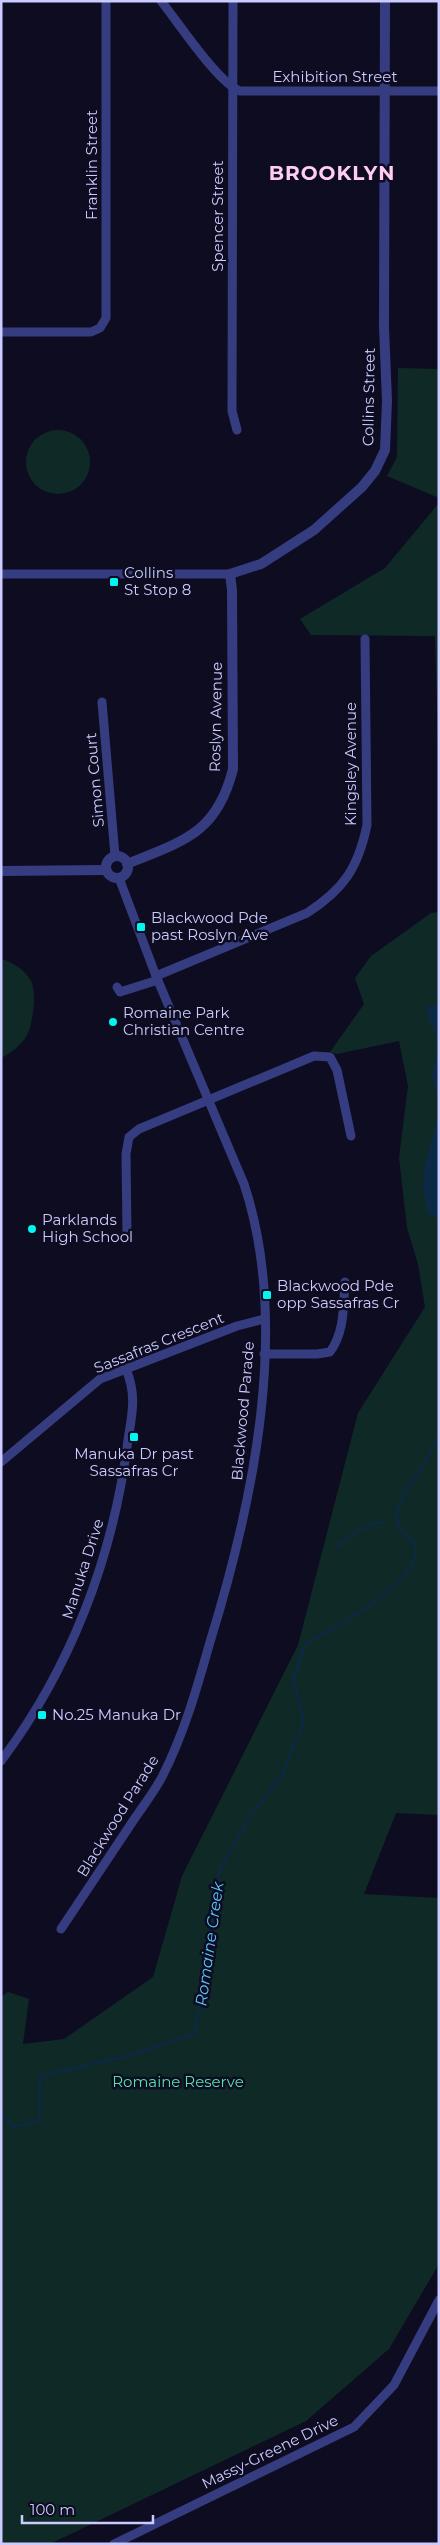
<svg xmlns="http://www.w3.org/2000/svg" width="440" height="2545" font-family="Montserrat,sans-serif">
<rect width="100%" height="100%" fill="#0d0c20"/>
<g fill="#0f2a26">
<path d="M398 368 439 369V498L387 476 397 457Z"/>
<circle cx="58" cy="462" r="32"/>
<path d="M439 503V777L435 636 311 635 300 619 385 568Z"/>
<path d="M439 912V1815L396 1813 364 1894 439 1898V2264L389 2349 306 2421 50 2544H1V1997L8 1992 29 1999 23 2044 64 2039 153 1977 182 1876 298 1645 358 1413 425 1307 418 1264 407 1228 399 1158 408 1086 399 1041 337 1054 330 1052 364 1004 355 978 371 956 431 913Z"/>
<path d="M1 959C13 962 25 970 31 981 37 992 33 1024 27 1035 22 1045 11 1053 1 1058Z"/>
</g>
<g fill="#0b2945">
<path d="M439 1004V1102L432 1076 437 1053 436 1033 428 1018 426 1007Z"/>
<path d="M439 1112V1219L427 1213 423 1187 425 1165Z"/>
</g>
<g fill="none" stroke-linecap="round" stroke-linejoin="round">
<g stroke="#0b2945" stroke-width="2.5">
<path d="M337 1547C350 1534 365 1525 383 1522"/>
<path d="M1 2115 14 2127 39 2121 40 2076 131 2055 195 2033 219 1871 251 1815 282 1775 304 1721 293 1680 305 1644C333 1628 415 1585 416 1551 417 1536 393 1534 397 1512 401 1493 415 1478 425 1462 430 1453 434 1444 439 1435"/>
</g>
<g stroke="#363c80" stroke-width="9">
<path d="M161 1C178 22 218 83 240 91H439"/>
<path d="M233 1 232 411 237 430"/>
<path d="M1 332H91L100 328 106 318V1"/>
<path d="M1 574H230"/>
<path d="M102 702 115 856"/>
<path d="M156 976 307 913C344 889 358 868 367 825L365 639"/>
<path d="M117 987 120 992 158 980"/>
<path d="M127 1233 126 1154 129 1137 139 1129 314 1056 330 1057 337 1070 351 1136"/>
<path d="M264 1354H317L330 1352C345 1331 343 1307 345 1282"/>
<path d="M1 1462 100 1379 237 1326 264 1319"/>
<path d="M1 1761C70 1669 112 1560 127 1447 131 1417 138 1398 126 1369"/>
<path d="M61 1929C84 1895 106 1861 129 1827 140 1810 153 1794 162 1777 184 1734 197 1688 210 1642 253 1503 291 1326 244 1184L156 976 119 878"/>
<path d="M114 2544 354 2427 394 2385 439 2300"/>
</g>
<g stroke="#363c80" stroke-width="10">
<circle cx="117" cy="867" r="11"/>
<path d="M127 864C184 841 217 833 233 769L232 590 230 574 261 564 314 530 362 487 375 471 385 450 387 401 384 327 385 1"/>
<path d="M1 871 106 870"/>
</g>
</g>
<g fill="#00f6f1" stroke="#0d0c20" stroke-width="2">
<rect x="109" y="577" width="10" height="10" rx="2.5"/>
<rect x="136" y="922" width="10" height="10" rx="2.5"/>
<circle cx="113" cy="1022" r="5"/>
<circle cx="32" cy="1229" r="5"/>
<rect x="262" y="1290" width="10" height="10" rx="2.5"/>
<rect x="129" y="1432" width="10" height="10" rx="2.5"/>
<rect x="37" y="1710" width="10" height="10" rx="2.5"/>
</g>
<g text-anchor="middle" stroke-width="5" stroke-linejoin="round" paint-order="stroke">
<g font-size="15" fill="#cbcbff" stroke="#0d0c20">
<text x="335" y="82">Exhibition Street</text>
<text transform="translate(92 165) rotate(-90)" y="5">Franklin Street</text>
<text transform="translate(218 216) rotate(-90)" y="5">Spencer Street</text>
<text transform="translate(369 397) rotate(-89)" y="5">Collins Street</text>
<text transform="translate(216 717) rotate(-89)" y="5">Roslyn Avenue</text>
<text transform="translate(351 764) rotate(-90)" y="5">Kingsley Avenue</text>
<text transform="translate(95 780) rotate(-95)" y="5">Simon Court</text>
<text transform="translate(159 1343) rotate(-22)" y="5">Sassafras Crescent</text>
<text transform="translate(243 1411) rotate(-85)" y="5">Blackwood Parade</text>
<text transform="translate(83 1569) rotate(-72)" y="5">Manuka Drive</text>
<text transform="translate(118 1816) rotate(-58)" y="5">Blackwood Parade</text>
<text transform="translate(270 2452) rotate(-26)" y="5">Massy-Greene Drive</text>
</g>
<g font-size="15" fill="#cbcbff" stroke="#0d0c20" text-anchor="start">
<text x="124" y="578">Collins<tspan x="124" dy="17">St Stop 8</tspan></text>
<text x="151" y="923">Blackwood Pde<tspan x="151" dy="17">past Roslyn Ave</tspan></text>
<text x="123" y="1018">Romaine Park<tspan x="123" dy="17">Christian Centre</tspan></text>
<text x="42" y="1225">Parklands<tspan x="42" dy="17">High School</tspan></text>
<text x="277" y="1291">Blackwood Pde<tspan x="277" dy="17">opp Sassafras Cr</tspan></text>
<text x="134" y="1459" text-anchor="middle">Manuka Dr past<tspan x="134" dy="17">Sassafras Cr</tspan></text>
<text x="52" y="1720">No.25 Manuka Dr</text>
</g>
<g font-size="15" fill="#56e0ad" stroke="#0d0c20">
<text x="178" y="2087">Romaine Reserve</text>
</g>
<g font-size="16" font-style="italic" fill="#59c6ff" stroke="#0d0c20">
<text transform="translate(209 1944) rotate(-82)" y="6">Romaine Creek</text>
</g>
<g font-size="20" font-weight="bold" letter-spacing="1" fill="#ffcdf3" stroke="#0d0c20">
<text x="332" y="180">BROOKLYN</text>
</g>
</g>
<rect width="440" height="2545" fill="none" stroke="#cbcbff" stroke-width="5"/>
<path d="M22 2515v8h131v-8" fill="none" stroke="#cbcbff" stroke-width="2.5"/>
<text x="30" y="2515" font-size="15" fill="#cbcbff" stroke="#0d0c20" stroke-width="4" paint-order="stroke">100 m</text>
</svg>
